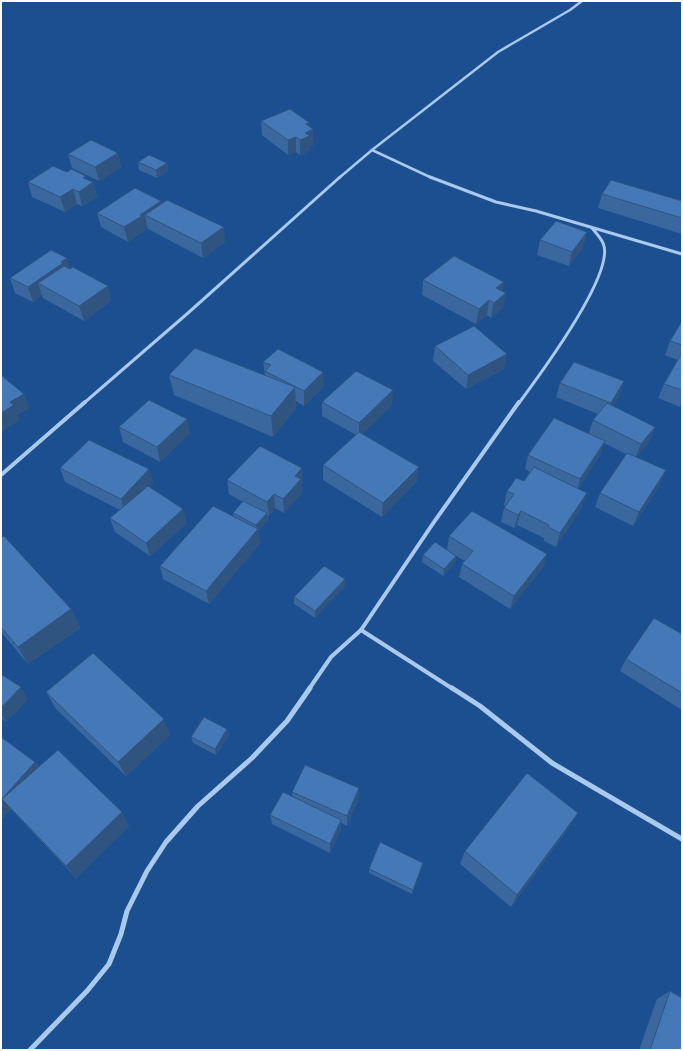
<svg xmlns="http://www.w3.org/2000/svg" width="683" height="1051" font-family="'DejaVu Sans',sans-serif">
<rect width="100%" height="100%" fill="#1b4f8f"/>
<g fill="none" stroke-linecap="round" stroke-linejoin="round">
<g stroke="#a9c9ee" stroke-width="2.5">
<path d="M372 150 432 178"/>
<path d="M339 178 372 150 498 52 570 10 582 1"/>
</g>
<g stroke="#a9c9ee" stroke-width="3">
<path d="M430 177 496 202 536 211 682 254"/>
<path d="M84 403 188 313 340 177"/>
<path d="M519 403C539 376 612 278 604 246 603 240 596 233 592 228"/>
</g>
<g stroke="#a9c9ee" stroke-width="4">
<path d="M1 475 85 402"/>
<path d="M361 630 453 689"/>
<path d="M309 689 331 657 361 630 434 522 519 402"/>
</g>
<g stroke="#a9c9ee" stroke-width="5">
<path d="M452 688 480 706 552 763 682 839"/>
<path d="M30 1050 87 991 109 964 121 934 127 911 147 871 166 842 198 806 252 758 287 721 310 688"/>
</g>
</g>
<g fill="#3a679d">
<path d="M261 121 310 127 314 144 310 146V150L300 155 296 152 288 155 262 135Z"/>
<path d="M118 153 121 167 99 181 72 168 68 154Z"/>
<path d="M138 162 167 163 168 171 157 178 139 170Z"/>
<path d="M67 172 93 182 97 197 82 206 77 204 65 212 32 197 28 182Z"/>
<path d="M602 194 682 201V234L598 208Z"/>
<path d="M161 201 162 203 225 242 203 258 148 229 147 227 144 229 145 230 128 242 101 227 97 213Z"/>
<path d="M587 232 583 247 569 266 537 255 540 240Z"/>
<path d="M70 269 108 286 111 301 84 321 43 298 42 295 33 302 15 293 10 278Z"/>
<path d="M423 280 503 291V308L491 318 487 315 476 324 422 295Z"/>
<path d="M682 321V403L680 407 658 398 664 384 678 360 665 355 670 341Z"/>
<path d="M435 346 504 369 466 389 433 361Z"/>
<path d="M263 362 324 386 304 406 296 401V408L273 437 174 395 169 375H265Z"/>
<path d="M624 381 619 396 613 406 655 427 649 442 636 457 660 485 633 526 595 507 600 493 626 454 604 443 600 455 578 489 582 507 556 547 544 541V538L517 525 514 528 501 522 504 508 506 506 504 505 507 491 524 481 530 472 525 469 528 455 589 433 593 420 598 414 556 397 560 383Z"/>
<path d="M322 402 392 405 362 434 417 481 382 517 323 480V465L356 435 322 416Z"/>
<path d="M119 427 190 433 160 462 123 442Z"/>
<path d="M60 468 149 469 153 483 149 487 187 523 150 556 115 532 110 518 120 510 65 482Z"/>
<path d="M227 480 303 482 301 484 302 493 284 513 275 508 269 516 267 515 268 520 258 531 260 543 209 604 163 579 160 566 233 516V513L243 502 229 494Z"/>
<path d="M449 536 547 554 543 567 510 609 459 577 462 564 465 561 456 556 455 562 443 576 422 562 423 555 447 550Z"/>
<path d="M1 538 71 609 80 628 28 664 1 632Z"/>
<path d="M345 579V586L315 618 294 604V597Z"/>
<path d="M682 634V710L620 671 626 659Z"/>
<path d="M1 674 28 699 6 722 1 718Z"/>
<path d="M46 692 170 735 126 776 56 709Z"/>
<path d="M227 729 229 735 216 755 193 743 191 737Z"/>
<path d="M1 737 35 762 39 767 129 826 76 878 11 809 3 818 1 816Z"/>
<path d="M359 788V798L347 826 341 823V829L330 853 272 824 270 815 292 796V792Z"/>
<path d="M570 826 511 907 460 864 465 851Z"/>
<path d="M422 867 412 894 369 873V869Z"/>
<path d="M670 991 682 1050H639L657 999Z"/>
</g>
<g fill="#305480">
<path d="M310 123V131L313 129 314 144 310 146V150L300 155V140L306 124Z"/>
<path d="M296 137V152L288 155V140Z"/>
<path d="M118 153 121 167 99 181 95 167Z"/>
<path d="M167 163 168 171 157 178 156 170Z"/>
<path d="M86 176 88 185 93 182 97 197 82 206 79 192 83 178Z"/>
<path d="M73 189 77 204 65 212 60 197Z"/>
<path d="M161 201 164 216 145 215 147 227 144 229 145 230 128 242 124 227 140 215Z"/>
<path d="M224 227 225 242 203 258 201 243Z"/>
<path d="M587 232 583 247 569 266 572 252Z"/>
<path d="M67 258 71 273 38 283 42 295 33 302 28 287Z"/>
<path d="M504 282 502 296 506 293 503 308 491 318 496 288Z"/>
<path d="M108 286 111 301 84 321 79 306Z"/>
<path d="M489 300 487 315 476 324 479 309Z"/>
<path d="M507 354 504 369 466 389 468 375Z"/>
<path d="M323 372 324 386 304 406V391Z"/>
<path d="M624 381 619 396 606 418 611 403Z"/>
<path d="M295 387 296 408 273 437 271 416Z"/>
<path d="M393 390 392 405 359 437V423Z"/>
<path d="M24 394 30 408 18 415 20 420 2 432 1 430V413L10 402Z"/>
<path d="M187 419 190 433 160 462 157 447Z"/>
<path d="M655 427 649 442 635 459 641 444Z"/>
<path d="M605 441 600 455 576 493 580 479Z"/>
<path d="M419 467 417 481 382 517 383 503Z"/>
<path d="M302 468 303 482 301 484 302 493 284 513 283 499 295 476Z"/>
<path d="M149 469 153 483 125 513 121 499Z"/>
<path d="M666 470 660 485 633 526 639 512Z"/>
<path d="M587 493 582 507 556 547 560 533Z"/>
<path d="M274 494 275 508 269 516 267 502Z"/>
<path d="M183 509 187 523 150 556 146 543Z"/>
<path d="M521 511 517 525 514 528 518 515Z"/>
<path d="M267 513 268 520 258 531 260 543 209 604 206 591 257 530 256 525Z"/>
<path d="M547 554 543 567 510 609 514 596Z"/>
<path d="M456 556 455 562 443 576 444 569Z"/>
<path d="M345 579V586L315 618V611Z"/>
<path d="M71 609 80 628 28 664 18 647Z"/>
<path d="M21 687 28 699 6 722 1 714V708Z"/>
<path d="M164 719 170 735 126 776 118 762Z"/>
<path d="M227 729 229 735 216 755 215 749Z"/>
<path d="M35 762 43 773 2 799 11 809 3 818 1 816V800Z"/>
<path d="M359 788V798L347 826V816Z"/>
<path d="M122 812 129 826 76 878 66 866Z"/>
<path d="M578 813 570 826 511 907 517 895Z"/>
<path d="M341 820V829L330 853V844Z"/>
<path d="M423 863 422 867 412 894 413 890Z"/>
</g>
<g fill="#4478b7" stroke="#305480">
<path d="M290 109 310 123 306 124 313 129 305 133 310 136 300 140 296 137 288 140 261 121Z"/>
<path d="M91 140 118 153 95 167 68 154Z"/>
<path d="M149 155 167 163 156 170 138 162Z"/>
<path d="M53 166 67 172 71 169 86 176 83 178 93 182 79 192 73 189 60 197 28 182Z"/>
<path d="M611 180 682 201V218L602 194Z"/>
<path d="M135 188 161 201 140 215 142 216 124 227 97 213Z"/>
<path d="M167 200 224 227 201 243 145 215Z"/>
<path d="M556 221 587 232 572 252 540 240Z"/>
<path d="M51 250 67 258 61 262 63 263 28 287 10 278Z"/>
<path d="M454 256 504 282 496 288 506 293 494 303 489 300 479 309 423 280Z"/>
<path d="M64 266 70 269 73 267 108 286 79 306 38 283Z"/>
<path d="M682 321V345L670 341Z"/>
<path d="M474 326 507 354 468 375 435 346Z"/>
<path d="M195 348 295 387 271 416 169 375Z"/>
<path d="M278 349 323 372 304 391 265 371 271 365 263 362Z"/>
<path d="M680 356H682V390L664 384Z"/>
<path d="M574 362 624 381 611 403 560 383Z"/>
<path d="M356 371 393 390 359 423 322 402Z"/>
<path d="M1 375 24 394 10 402 14 405 1 413Z"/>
<path d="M149 400 187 419 157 447 119 427Z"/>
<path d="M607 403 655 427 641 444 593 420Z"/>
<path d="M554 418 605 441 580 479 528 455Z"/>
<path d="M359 432 419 467 383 503 323 465Z"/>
<path d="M89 440 149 469 121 499 60 468Z"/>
<path d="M260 446 302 468 295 476 301 479 283 499 274 494 267 502 227 480Z"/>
<path d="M627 453 666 470 639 512 600 493Z"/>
<path d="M534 467 587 493 560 533 548 527 549 525 521 511 518 515 504 508 514 494 507 491 516 478 524 481Z"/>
<path d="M148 486 183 509 146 543 110 518Z"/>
<path d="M243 501 267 513 256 525 233 513Z"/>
<path d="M213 506 258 529 206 591 160 566Z"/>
<path d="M472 511 547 554 514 596 462 564 473 551 449 536Z"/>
<path d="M4 536 71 609 18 647 1 627V538Z"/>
<path d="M435 542 456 556 444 569 423 555Z"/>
<path d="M324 566 345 579 315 611 294 597Z"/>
<path d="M654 618 682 634V693L626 659Z"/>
<path d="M93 653 164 719 118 762 46 692Z"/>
<path d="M1 674 21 687 1 708Z"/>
<path d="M204 717 227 729 215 749 191 737Z"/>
<path d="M1 737 35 762 1 800Z"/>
<path d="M58 750 122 812 66 866 2 799Z"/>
<path d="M305 765 359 788 347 816 292 792Z"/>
<path d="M527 773 578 813 517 895 465 851Z"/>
<path d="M283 792 341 820 330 844 270 815Z"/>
<path d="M380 842 423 863 413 890 369 869Z"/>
<path d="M670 991 682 998V1050H650Z"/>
</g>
<rect width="683" height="1051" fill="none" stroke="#ffffff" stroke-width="4"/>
</svg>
